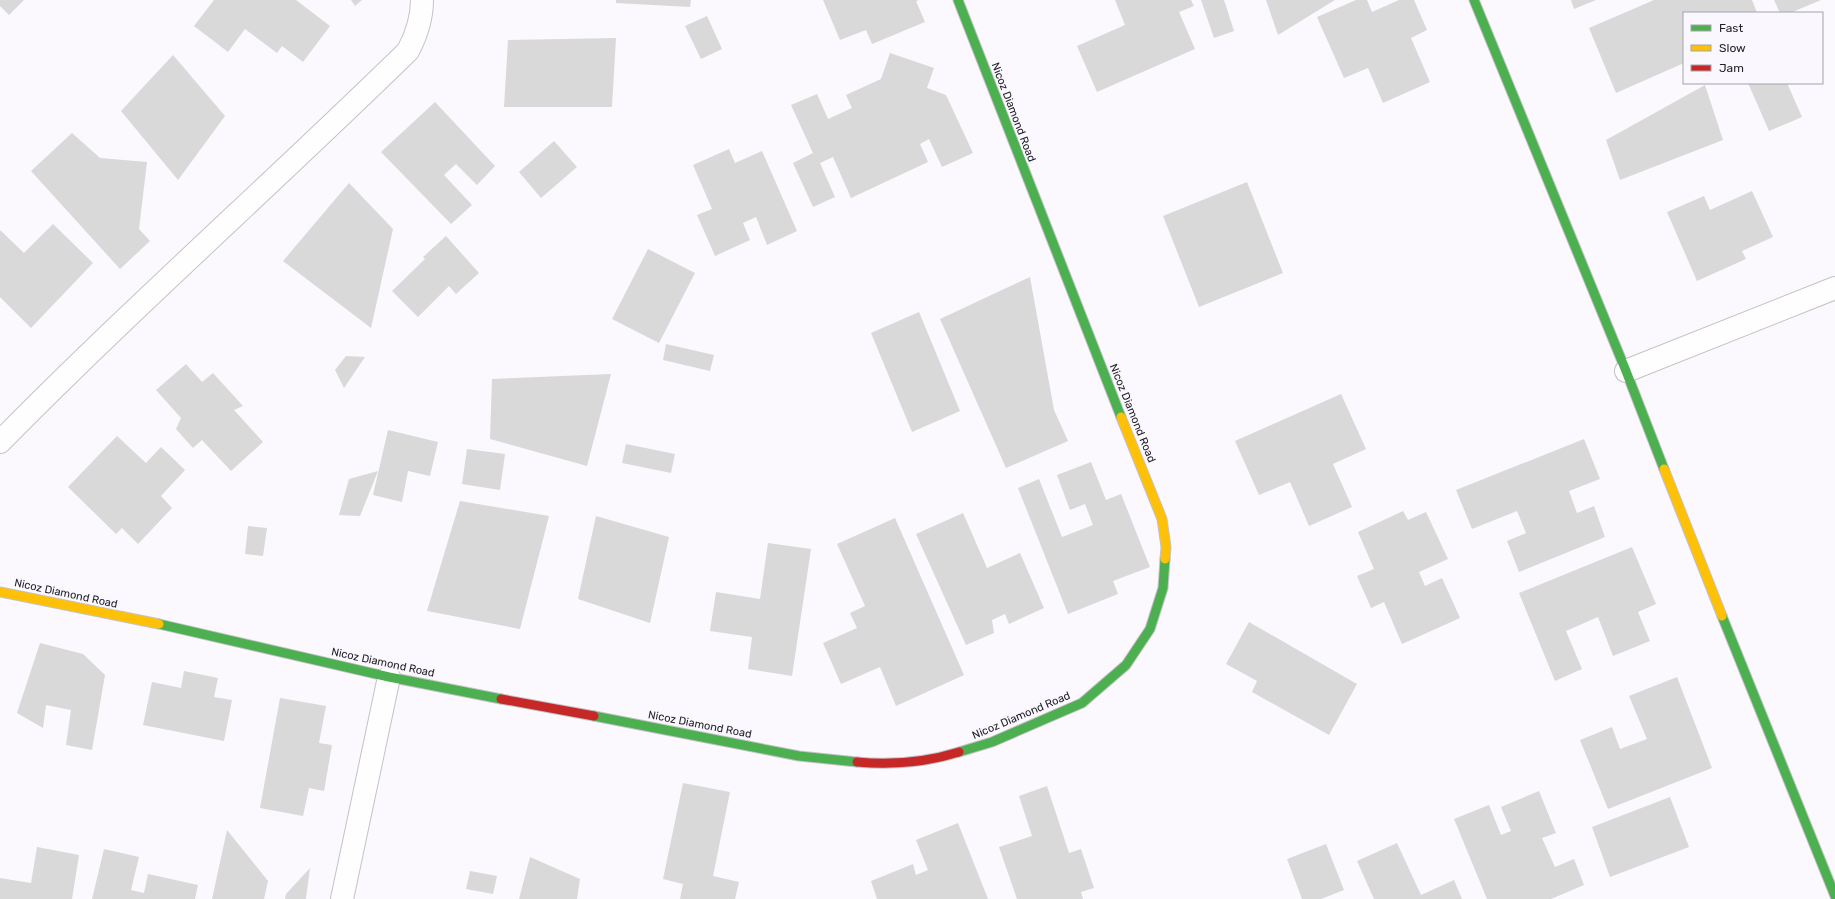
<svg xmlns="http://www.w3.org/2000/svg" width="1835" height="899" font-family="Rubik,sans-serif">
<rect width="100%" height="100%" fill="#fbf9fd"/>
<g fill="#d8d9d8">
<path d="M0 0H24L9 15 0 6Z"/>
<path d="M214 0H296L330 26 303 62 282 46 277 53 245 29 228 52 194 26Z"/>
<path d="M351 0H362L355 6Z"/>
<path d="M616 0H691L690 7 616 3Z"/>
<path d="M823 0H919L916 1 925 22 872 44 866 30 840 40Z"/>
<path d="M1115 0H1191L1194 6 1179 12 1195 49 1097 92 1077 46 1125 25Z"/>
<path d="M1201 0H1224L1234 31 1214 38Z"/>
<path d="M1266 0H1335L1278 35Z"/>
<path d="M1356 0H1367L1372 12 1399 0H1414L1427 30 1411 38 1430 82 1383 103 1368 68 1344 78 1317 17Z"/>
<path d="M1571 0H1596L1574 9Z"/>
<path d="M1654 0H1752L1757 13H1684V63L1616 93 1589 28Z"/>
<path d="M1774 0H1821L1790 13H1780Z"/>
<path d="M707 16 722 49 701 59 685 26Z"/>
<path d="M616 38 612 107H504L508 40Z"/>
<path d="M890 53 934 68 927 88 946 95 973 153 942 167 929 139 920 144 928 162 851 198 833 157 820 163 835 197 813 207 793 163 813 153 791 105 817 94 828 119 852 108 846 95 881 79Z"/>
<path d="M173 55 225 116 178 180 121 111Z"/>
<path d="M1748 83H1787L1802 117 1769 131Z"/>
<path d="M1705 85 1723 140 1620 180 1606 140Z"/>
<path d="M435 102 495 166 477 185 456 164 444 175 472 205 451 224 381 152Z"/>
<path d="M72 133 100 158 147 162 139 229 150 241 120 269 31 171Z"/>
<path d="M554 141 577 167 541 198 519 172Z"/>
<path d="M729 149 735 163 762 151 797 231 767 245 756 217 743 223 750 240 715 256 697 215 712 209 693 165Z"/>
<path d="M1247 182 1283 273 1199 307 1163 216Z"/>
<path d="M349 183 393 229 371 328 283 261Z"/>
<path d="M1752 191 1773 237 1742 251 1746 259 1697 281 1667 212 1704 196 1710 210Z"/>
<path d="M53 224 93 263 31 328 0 297V230L24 253Z"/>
<path d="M446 236 479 273 456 294 449 286 418 317 392 291 425 259 423 257Z"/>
<path d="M648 249 695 273 659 343 612 319Z"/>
<path d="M1030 277 1054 410 1068 441 1006 468 940 319Z"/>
<path d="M919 312 960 411 912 432 871 333Z"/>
<path d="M666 344 714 355 710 371 663 360Z"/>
<path d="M346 356 365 357 344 388 335 370Z"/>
<path d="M186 364 202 382 213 373 243 406 234 410 263 442 231 471 202 440 193 448 176 429 181 418 156 390Z"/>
<path d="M611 374 587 466 490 439 492 379Z"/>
<path d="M1341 394 1366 449 1333 464 1352 507 1309 526 1290 482 1259 495 1235 441Z"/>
<path d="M388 430 438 442 430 476 408 471 402 502 373 495Z"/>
<path d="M117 436 146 463 161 447 185 470 161 496 172 508 138 544 122 528 116 534 68 487Z"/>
<path d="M1584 439 1600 479 1569 491 1577 513 1594 506 1605 537 1519 572 1507 541 1526 533 1517 511 1472 529 1456 490Z"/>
<path d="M626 444 675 454 671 473 622 463Z"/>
<path d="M467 449 505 454 500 490 462 484Z"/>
<path d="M1091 462 1106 500 1121 494 1150 567 1113 581 1118 594 1068 614 1018 488 1039 479 1062 537 1093 525 1085 504 1070 510 1057 475Z"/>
<path d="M378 471 360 516 339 515 349 479Z"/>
<path d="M460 501 549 516 520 629 427 611Z"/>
<path d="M1403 511 1408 520 1426 512 1448 559 1419 572 1425 586 1442 578 1460 618 1402 644 1384 602 1371 608 1357 576 1374 569 1358 532Z"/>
<path d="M963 513 987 568 1020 553 1044 608 1009 624 1005 614 992 620 994 633 966 645 916 534Z"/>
<path d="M596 516 669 537 650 623 578 599Z"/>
<path d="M895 518 964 675 896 706 880 667 841 684 823 643 857 628 850 613 865 606 837 544Z"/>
<path d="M248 526 267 528 263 556 245 554Z"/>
<path d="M768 543 811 549 792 676 748 669 752 637 710 631 716 592 760 599Z"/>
<path d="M1632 547 1656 604 1638 612 1650 641 1613 656 1598 617 1566 631 1582 669 1555 681 1519 593Z"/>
<path d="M1249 622 1357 684 1329 735 1252 692 1257 681 1226 664Z"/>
<path d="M40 643 83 654 105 675 92 750 66 745 71 710 46 705 43 728 17 713Z"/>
<path d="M184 671 218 678 214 697 232 700 224 741 143 725 152 682 181 688Z"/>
<path d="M1677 677 1712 768 1608 809 1580 740 1612 727 1620 749 1647 739 1629 696Z"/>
<path d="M280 698 326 706 319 743 332 745 324 791 309 788 303 816 260 808Z"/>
<path d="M683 783 730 792 713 876 739 882 735 899H680L683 884 663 879Z"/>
<path d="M1047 786 1069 853 1081 849 1094 888 1081 892 1083 899H1017L999 847 1032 836 1019 796Z"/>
<path d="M1539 791 1556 833 1542 838 1555 867 1574 859 1584 885 1551 899H1487L1454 819 1489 805 1501 835 1511 831 1501 807Z"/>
<path d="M1670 797 1689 847 1610 877 1592 827Z"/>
<path d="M958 823 988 899H877L871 881 913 864 916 875 928 870 916 840Z"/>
<path d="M227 830 268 881 264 899H212Z"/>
<path d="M1397 843 1421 895 1454 880 1462 899H1374L1357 861Z"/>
<path d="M1326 844 1344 890 1321 899H1302L1287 859Z"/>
<path d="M37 847 79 855 72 899H0V878L31 883Z"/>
<path d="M104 849 139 857 131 890 144 893 148 874 198 885 195 899H92Z"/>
<path d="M530 857 580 879 577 899H519Z"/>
<path d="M310 868 306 899H285L286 894Z"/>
<path d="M470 871 497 876 493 894 466 889Z"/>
</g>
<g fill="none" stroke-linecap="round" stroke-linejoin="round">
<g stroke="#c4c2c7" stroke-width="24">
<g id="street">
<path d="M1626 371 1835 288"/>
<path d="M0 442C132 308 273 183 408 51 417 34 422 19 422 0"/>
<path d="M342 899 389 677"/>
</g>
</g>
<g stroke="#c4c2c7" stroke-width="11">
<g id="fast">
<path d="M958 0 1121 417"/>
<path d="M1474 0 1626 371 1664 469"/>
<path d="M1722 616 1835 896"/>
<path d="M159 624 389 677 501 699"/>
<path d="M594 716 799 756 857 762"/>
<path d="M959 752 992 742 1082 703 1126 665 1150 629 1163 588 1165 559"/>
</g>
</g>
<g stroke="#c4c2c7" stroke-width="11">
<g id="slow">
<path d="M1121 417 1162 519 1166 547 1165 559"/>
<path d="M1664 469 1722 616"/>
<path d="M0 592 159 624"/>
</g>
</g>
<g stroke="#c4c2c7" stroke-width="11">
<g id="jam">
<path d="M501 699 594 716"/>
<path d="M857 762C890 765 927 762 959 752"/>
</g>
</g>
<use href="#street" stroke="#fefeff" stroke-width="22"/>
<use href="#fast" stroke="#4caf50" stroke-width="9"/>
<use href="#slow" stroke="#ffc107" stroke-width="9"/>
<use href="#jam" stroke="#c62828" stroke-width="9"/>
</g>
<g text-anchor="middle" stroke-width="4" stroke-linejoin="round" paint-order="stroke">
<g font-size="11" fill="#252329" stroke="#faf8fe">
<text transform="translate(1014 112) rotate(69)" y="4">Nicoz Diamond Road</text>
<text transform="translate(1133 413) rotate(68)" y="4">Nicoz Diamond Road</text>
<text transform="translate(66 593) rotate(12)" y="4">Nicoz Diamond Road</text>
<text transform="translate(383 662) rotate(12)" y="4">Nicoz Diamond Road</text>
<text transform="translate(1021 715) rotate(-23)" y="4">Nicoz Diamond Road</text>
<text transform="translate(700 724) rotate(11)" y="4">Nicoz Diamond Road</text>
</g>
</g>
<rect x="1683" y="12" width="140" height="72" fill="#faf8fe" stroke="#a5a3a9"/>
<rect x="1691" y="25" width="20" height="6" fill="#4caf50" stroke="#a5a3a9"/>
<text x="1719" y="32" font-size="12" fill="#252329">Fast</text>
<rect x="1691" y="45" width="20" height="6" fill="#ffc107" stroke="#a5a3a9"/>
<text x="1719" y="52" font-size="12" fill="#252329">Slow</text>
<rect x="1691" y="65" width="20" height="6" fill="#c62828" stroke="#a5a3a9"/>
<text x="1719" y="72" font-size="12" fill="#252329">Jam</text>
</svg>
